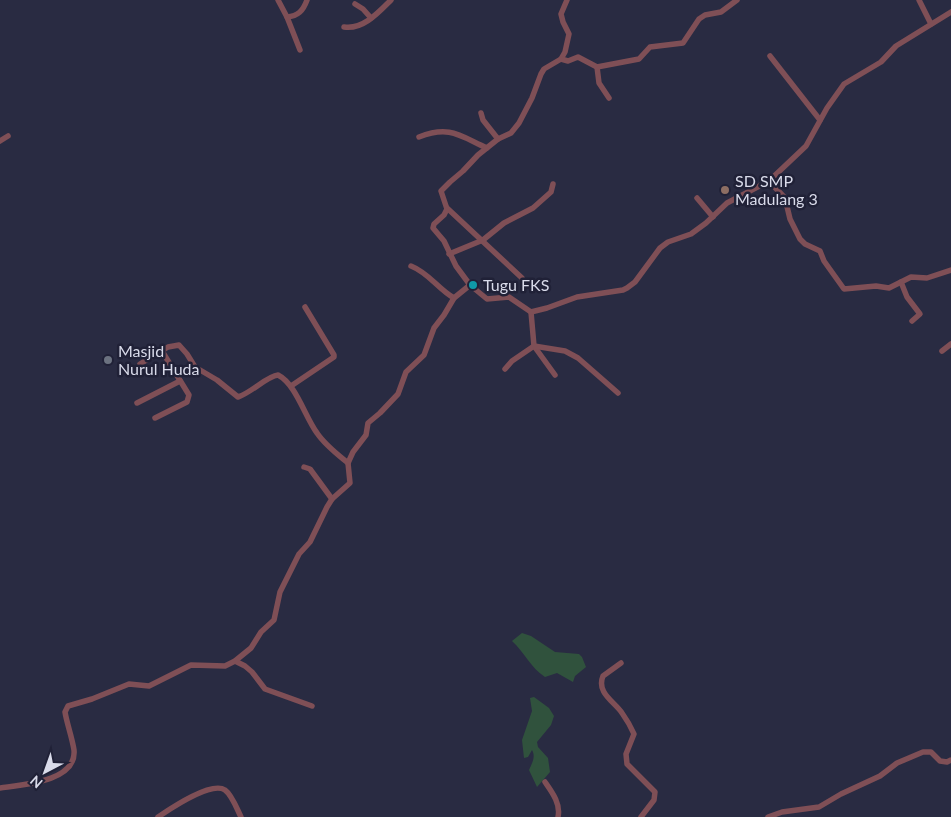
<svg xmlns="http://www.w3.org/2000/svg" width="951" height="817" font-family="Lato,sans-serif">
<rect width="100%" height="100%" fill="#292b42"/>
<g fill="#30523d">
<path d="M522 633 531 636 555 652 579 654 582 657 586 667 575 676 573 682 557 673 545 677C531 668 524 652 512 641Z"/>
<path d="M534 697 549 708 554 716 551 725 537 742 538 747 548 758 550 772 537 787 529 770C532 763 536 757 532 750L528 757 524 758 522 740 532 711 530 698Z"/>
</g>
<g fill="none" stroke-linecap="round" stroke-linejoin="round">
<g stroke="#7f4f56" stroke-width="5.5">
<path d="M278 0 287 17 300 50"/>
<path d="M919 0 931 24"/>
<path d="M355 4 363 9 371 18"/>
<path d="M287 17C298 16 303 11 307 0"/>
<path d="M344 27C363 30 379 12 391 0"/>
<path d="M770 56 820 120"/>
<path d="M561 59 565 52 569 34 563 22 561 14 567 0"/>
<path d="M597 67 599 83 609 98"/>
<path d="M481 113 483 120 498 139"/>
<path d="M419 137C450 125 460 136 487 148"/>
<path d="M0 141 8 136"/>
<path d="M769 181 785 198 790 219 800 239 805 244 820 251 824 261 844 289 876 286 889 288 911 277 927 278 951 270"/>
<path d="M697 198 713 217"/>
<path d="M447 208 522 278"/>
<path d="M449 254 483 240 504 223 533 208 551 192 553 184"/>
<path d="M411 266C429 273 438 289 454 298"/>
<path d="M901 282 907 297 920 314 912 321"/>
<path d="M470 285 456 266 444 241 433 228 434 224 444 215 447 209 441 191 450 182 463 171 478 155 498 139 511 133 519 123 532 98 541 74 544 69 561 59 568 61 578 57 597 67 639 59 650 47 683 43 699 19 705 15 721 12 737 0"/>
<path d="M531 312 534 346 555 375"/>
<path d="M942 351 951 344"/>
<path d="M140 364 168 347 179 345 187 354 195 367 217 380 238 397C251 393 267 376 278 375 296 384 305 417 317 433 325 445 337 454 348 463"/>
<path d="M505 369 512 361 534 346 565 351 578 358 618 393"/>
<path d="M291 386 334 357V355L305 307"/>
<path d="M137 403 180 381"/>
<path d="M155 418 187 402 189 395 162 351"/>
<path d="M304 467 310 469 332 499"/>
<path d="M235 661 245 666 252 672 265 689 312 706"/>
<path d="M621 663 603 676C596 693 615 702 622 713 627 720 631 727 634 734L626 754 627 764 655 792 654 800 641 817"/>
<path d="M545 782C552 792 561 804 558 817"/>
<path d="M0 788C21 785 77 782 74 750 72 737 67 724 65 712L68 706 92 699 129 684 149 686 191 665 225 666 235 661 251 648 261 632 274 620 280 592 299 554 310 542 327 507 332 499 350 483 348 463 353 452 366 435 368 423 380 413 398 394 406 372 424 355 434 328 444 315 454 298 470 285 487 299 509 297 531 312 547 308 577 297 623 290 627 288 635 282 660 248 668 242 691 234 706 223 727 203 769 181 806 146 827 108 844 84 881 62 896 46 951 12"/>
<path d="M158 817C170 809 211 781 225 790 232 795 237 809 241 817"/>
<path d="M768 817 782 812 819 807 841 794 880 776 897 763 923 752H931L940 761 947 762 951 760"/>
</g>
</g>
<circle fill="#8d6e63" stroke="#202137" stroke-width="2" cx="725" cy="190" r="5"/>
<circle fill="#0f9aa8" stroke="#202137" stroke-width="2" cx="473" cy="285" r="5"/>
<circle fill="#6b7280" stroke="#202137" stroke-width="2" cx="108" cy="360" r="5"/>
<g text-anchor="middle" stroke-width="5" stroke-linejoin="round" paint-order="stroke">
<g font-size="16" fill="#d9dbea" stroke="#202137" text-anchor="start">
<text x="735" y="187">SD SMP<tspan x="735" dy="18">Madulang 3</tspan></text>
<text x="483" y="291">Tugu FKS</text>
<text x="118" y="357">Masjid<tspan x="118" dy="18">Nurul Huda</tspan></text>
</g>
</g>
<g transform="translate(45 772) rotate(221)" stroke="#202137" stroke-width="4" paint-order="stroke">
<path d="M0-4L9 19L0 12L-9 19Z" fill="#d9dbea"/>
<text y="-8" font-size="14" font-weight="bold" text-anchor="middle" fill="#d9dbea">N</text>
</g>
</svg>
